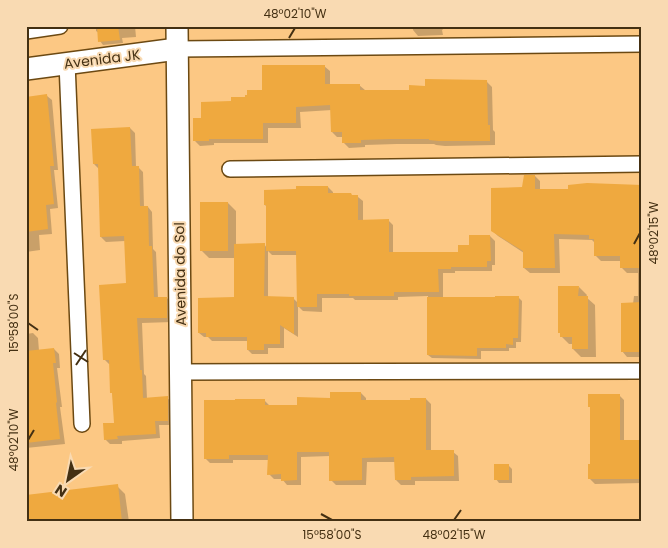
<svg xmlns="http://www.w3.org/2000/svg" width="668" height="548" font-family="Poppins,sans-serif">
<rect width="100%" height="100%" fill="#fcc884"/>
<g fill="#0003" fill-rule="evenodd">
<path d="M96 26H135L136 37 122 38 123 43 103 45 100 41 99 33 96 31Z"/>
<path d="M413 26H447L442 30 443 35 418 36 413 30Z"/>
<path d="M324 66 330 71V85H359L365 90 410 91 426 87 487 82 492 87 493 130 495 132V145L445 146 436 145 434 144H397L365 145V147L349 148 343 142V137H337L332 132V110L300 112 301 128H268V143H214V145L200 146 195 141 202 119 232 102Z"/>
<path d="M47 96 52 100 58 170H54L58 208 50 209 52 234 39 235 40 250 26 252V98Z"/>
<path d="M130 128 135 133 136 167H138L143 172 144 207H148L152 212 153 249 156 252 158 298H167L171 303 172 322 142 323 144 374 146 376 147 399 167 398 172 402V425H159L160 438 122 441V444H110L105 439 115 424 110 364H109L104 359 127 285 125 241 106 242 101 237 99 169 94 164Z"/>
<path d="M535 176 540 181V190H570L642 186V357H627L622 351 633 304 634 296H638V273H627L622 268V261H601L595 255V243L592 240 559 239 560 273H530L524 268V253L498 236 492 230 523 188Z"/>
<path d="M328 187 333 192V194L358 197 363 201V221L388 220 393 225V254H459L490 236 495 241V265H492V271H455V273H443V298L518 297 522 301 521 342H516V348H509V351H481V359L432 358 428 355V296L398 297V300H355L353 298H322V312L303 311 298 306V337L284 328V348H268V354H252L248 350V341H212L208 337H204L199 333 236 299 235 258H209L201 250 228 203 236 211V245L264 244 267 248V207L265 205 297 190ZM268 251 272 255H298V303L293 298H268Z"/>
<path d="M579 287 587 295 586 297 595 305 596 357H581L573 349V344H569L561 336 560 333Z"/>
<path d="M33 333 38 338 39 351 54 349 59 354 60 368H57L62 407H60L65 444 26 448V334Z"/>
<path d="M361 393 366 398V401H411L426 399 431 404V452H453L458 456 459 481H415V485H401L396 480V462H367L366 485H336L331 480 330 456 301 457V485H287L282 479H274L269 474V460H233V463H210L205 458 264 400 269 405 298 407Z"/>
<path d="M619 395 624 400V441H642V483L595 484 590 479 591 466V408L590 407Z"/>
<path d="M508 465 512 469V483H499L496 479Z"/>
<path d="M117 486 125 494 129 522H26Z"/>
</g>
<g fill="#efa93f">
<path d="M97 26H118L120 40 98 42Z"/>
<path d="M262 65H325V84H360V90H409V85L425 86V79L487 80 488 125H490V141H439L429 140V139H391L361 140V143H342V132H331L330 105 296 107V123H263V139H209V141H193V118H201V102L231 101V97H245V95H247V90H262Z"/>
<path d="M47 94 54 166H50L54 204 46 205 48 229 26 232V97Z"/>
<path d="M130 127 132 166H139L140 206H148L149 246H152L154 297H167V318H137L140 370H142L143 398 168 396V421H155L156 434 117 436 118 439 104 440 103 423H114L112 393H110L109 360H103L99 285 126 283 124 236 100 237 98 164H93L91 129Z"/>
<path d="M524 175H535V189H568V185L587 183 642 185V268H620V256H594V239H589V235L554 234 555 268H523V251L491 231V188L522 187Z"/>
<path d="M296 186H328V193H351L352 195H358V220L389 219V252H458V245H469V235H490L491 261H487V267H451V269H438L439 292H394V296H349V294H317V307H297L296 251H266V205H264V190L296 189Z"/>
<rect x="200" y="202" width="28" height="49"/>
<path d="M265 243 264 296 294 297V334L280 325V344H264V350H247V337H206V333H198V298L234 297V244Z"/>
<path d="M558 286H579L578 296H588V349H572V337H560V333H558Z"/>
<path d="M495 296H519L518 338H513V345L506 344V348H477V356L427 355V297H495Z"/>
<path d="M642 302V352H621V303Z"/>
<path d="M54 348 56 363H53L57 402 56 403 60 439 26 443V351Z"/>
<path d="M330 392H361V400H410V398H426V450H454V476L411 477V480H395L394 457 362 458V480L329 481V452H297V480L281 481V474L267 475 268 455H229V459H204V400H235V399H265V405H297V397L330 398Z"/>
<path d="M588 394H620V440H639V458H642V479H588V464H590V407H588Z"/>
<rect x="494" y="464" width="15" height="16"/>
<path d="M118 484 122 522H26V495Z"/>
</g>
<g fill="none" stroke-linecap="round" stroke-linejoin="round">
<g stroke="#6c4912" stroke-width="18">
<g id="street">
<path d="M26 31 60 26"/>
<path d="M177 49 642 44"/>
<path d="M67 63 82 424"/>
<path d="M230 169 642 164"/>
<path d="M181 372 642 371"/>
</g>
</g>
<g stroke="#6c4912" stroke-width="24">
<g id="secondary">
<path d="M177 26 182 522"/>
<path d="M26 69 177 49"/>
</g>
</g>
<use href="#street" stroke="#fff" stroke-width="15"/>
<use href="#secondary" stroke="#fff" stroke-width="21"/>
</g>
<path fill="none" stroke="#443013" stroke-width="2" d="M289 38 295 28M634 244 640 233M28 323 38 330M74 353 88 362M76 365 86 350M28 440 34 430M321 514 332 520M454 520 461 510"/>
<g text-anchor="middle" stroke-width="4" stroke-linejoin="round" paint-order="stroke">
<g font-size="14" fill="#443013" stroke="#f9dab2">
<text transform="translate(102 59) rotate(-7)" y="5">Avenida JK</text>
<text transform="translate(180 274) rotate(-91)" y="5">Avenida do Sol</text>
</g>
</g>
<rect width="668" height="548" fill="none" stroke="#f9dab2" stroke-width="55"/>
<g transform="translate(68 480) rotate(213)" stroke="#f9dab2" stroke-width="4" paint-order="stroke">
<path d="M0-4L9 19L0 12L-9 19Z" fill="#443013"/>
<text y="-8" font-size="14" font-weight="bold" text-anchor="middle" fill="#443013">N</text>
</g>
<rect x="28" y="28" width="612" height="492" fill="none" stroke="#443013" stroke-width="2"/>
<g font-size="12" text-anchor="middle" fill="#443013">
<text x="295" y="18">48°02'10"W</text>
<text transform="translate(654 233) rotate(-90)" y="4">48°02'15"W</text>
<text transform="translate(14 323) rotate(-90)" y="4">15°58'00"S</text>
<text transform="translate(14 440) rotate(-90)" y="4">48°02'10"W</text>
<text x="332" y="539">15°58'00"S</text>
<text x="454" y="539">48°02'15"W</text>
</g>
</svg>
